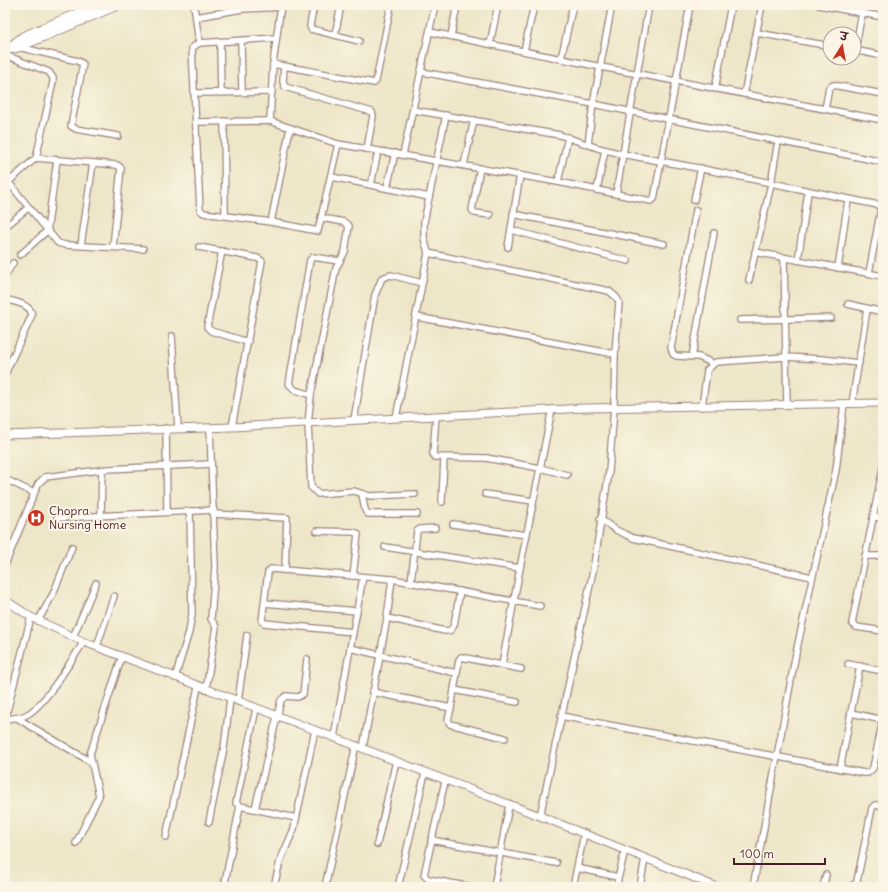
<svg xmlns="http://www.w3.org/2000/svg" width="888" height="892" font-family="Delius,'Playpen Sans Deva',sans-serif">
<rect width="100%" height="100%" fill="#fcf5e5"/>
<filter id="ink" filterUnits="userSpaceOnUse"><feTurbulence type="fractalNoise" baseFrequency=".025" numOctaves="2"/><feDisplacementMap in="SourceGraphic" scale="8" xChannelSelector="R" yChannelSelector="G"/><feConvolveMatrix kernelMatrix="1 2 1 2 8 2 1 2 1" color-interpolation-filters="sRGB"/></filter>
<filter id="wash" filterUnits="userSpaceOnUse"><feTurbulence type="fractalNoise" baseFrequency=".012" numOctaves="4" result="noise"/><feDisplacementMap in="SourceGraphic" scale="16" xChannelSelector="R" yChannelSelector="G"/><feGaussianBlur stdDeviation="0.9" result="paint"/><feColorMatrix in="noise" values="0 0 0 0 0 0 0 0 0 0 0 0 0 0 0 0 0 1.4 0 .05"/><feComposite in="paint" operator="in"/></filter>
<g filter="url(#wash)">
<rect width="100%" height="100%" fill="#ede6c8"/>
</g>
<g filter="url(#ink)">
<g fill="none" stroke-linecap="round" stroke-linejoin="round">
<g stroke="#9c827a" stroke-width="8">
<g id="minor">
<path d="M194 5 199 43"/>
<path d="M314 5 310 25 311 29 359 41"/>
<path d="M819 5 883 17"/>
<path d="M196 17 242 9 281 7"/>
<path d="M430 32 601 67 883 120"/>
<path d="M757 33 830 46"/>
<path d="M335 35 341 5"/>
<path d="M451 36 457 5"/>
<path d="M276 38 199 43 192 48 200 210 204 213 271 222 318 231 338 144"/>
<path d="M241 41 242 92"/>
<path d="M220 42 221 93"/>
<path d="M490 44 498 5"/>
<path d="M18 47 78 61 83 64 71 126 76 129 118 136"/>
<path d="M854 50 883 56"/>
<path d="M855 50 862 13"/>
<path d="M524 51 534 5"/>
<path d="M5 55 49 72 53 78V82L36 158 5 185"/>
<path d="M561 59 573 5"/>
<path d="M273 64 374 83 376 81 391 5"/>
<path d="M284 67 283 82 285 87 372 112 373 116 367 149"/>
<path d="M422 72 593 104 883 162"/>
<path d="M715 89 731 5"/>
<path d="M194 93 272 92"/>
<path d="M744 94 762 5"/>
<path d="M825 109 829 88 833 85 883 94"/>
<path d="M413 110 560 135 598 148 622 154 698 168 883 206"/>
<path d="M224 121 225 215"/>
<path d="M270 121 273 64 281 5"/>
<path d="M196 122 270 121 338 144 558 182 651 201 654 199 690 5"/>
<path d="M588 144 593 104 612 5"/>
<path d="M403 155 435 5"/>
<path d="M36 158 117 165 121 168 113 247"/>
<path d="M464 165 474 120"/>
<path d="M480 168 472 210 475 213 490 215"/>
<path d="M332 177 429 197"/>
<path d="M5 178 58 243 65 245 143 249"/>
<path d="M558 182 568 137"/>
<path d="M371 185 378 151"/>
<path d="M387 188 395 153"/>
<path d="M597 190 605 150"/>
<path d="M616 194 649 5"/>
<path d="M694 200 701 168"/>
<path d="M696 210 671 348 673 354 676 356 699 357 712 363"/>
<path d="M513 214 664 244"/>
<path d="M322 218 344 222 349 226 345 252 336 268 311 395 308 423 311 487 318 494 354 491 370 496 415 494"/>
<path d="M271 222 290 128"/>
<path d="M5 227 28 208"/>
<path d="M511 230 628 261"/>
<path d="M81 245 93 163"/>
<path d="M199 247 257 258 262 261 232 427"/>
<path d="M508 247 520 175"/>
<path d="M222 251 207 327 211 331 248 342"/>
<path d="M755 252 883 276"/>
<path d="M428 253 609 291 616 297 619 302 615 354 614 408 609 472 593 571 540 816"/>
<path d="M20 255 47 231 57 160"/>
<path d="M784 258 787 405"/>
<path d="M798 260 808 192"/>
<path d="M838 268 848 200"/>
<path d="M869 273 883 198"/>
<path d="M5 276 13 263"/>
<path d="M749 280 771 184 778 141"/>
<path d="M5 299C14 302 31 304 32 315L5 374"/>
<path d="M848 304 883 312"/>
<path d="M417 317 615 354"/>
<path d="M740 320 831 318"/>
<path d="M172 336 178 428"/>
<path d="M692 357 714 233"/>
<path d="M311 395 295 390 289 384 310 260 313 257 339 261"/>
<path d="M852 404 867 309"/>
<path d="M702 407 707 370 716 362 785 357 822 359 859 363"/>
<path d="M436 416 433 454 435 457 486 458 540 468 567 475"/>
<path d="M396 418 428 253 424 238V222L446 115"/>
<path d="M354 420 375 295 382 278 391 275 422 283"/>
<path d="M166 428 167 511"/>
<path d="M883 468 852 623 856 627 883 631"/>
<path d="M5 479 34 493"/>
<path d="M362 494 365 510 368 514H417"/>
<path d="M485 494 533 501"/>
<path d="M442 502 444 458"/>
<path d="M101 514 102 470"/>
<path d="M214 514 287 518 285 570"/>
<path d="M873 517 883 518"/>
<path d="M57 518 214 510"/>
<path d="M600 519 616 530 633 538 812 577"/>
<path d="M453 524 526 535"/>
<path d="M317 531 354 532 358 534 353 576"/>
<path d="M385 547 520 568"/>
<path d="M865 556H883"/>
<path d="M5 565 38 484 45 477 108 469 211 464"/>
<path d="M411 582 417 531 420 529 435 528"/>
<path d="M265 603 357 611"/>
<path d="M387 618 445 631 451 630 454 625 460 591"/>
<path d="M38 621 53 594 72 547"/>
<path d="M353 632 264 623 262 621 268 572 271 569 392 579 540 606"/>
<path d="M73 637 96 583"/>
<path d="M97 646 114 596"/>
<path d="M350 648 456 673"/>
<path d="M848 664 883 671"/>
<path d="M502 665 520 568 552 409"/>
<path d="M175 678 189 632 192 614 190 511"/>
<path d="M206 690 216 627 211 619 215 567 210 428"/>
<path d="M454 690 517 702"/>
<path d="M372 692 451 708 448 720 450 724 505 738"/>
<path d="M238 702 247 635"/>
<path d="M451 708 459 660 461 657 521 669"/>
<path d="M256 709 236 803 240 806 296 818"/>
<path d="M851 713 883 720"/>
<path d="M561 716 864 773H868L873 768 883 720"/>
<path d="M17 718 91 762"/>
<path d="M5 719C12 718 20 718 26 715 45 706 71 660 84 642"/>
<path d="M5 719 31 617"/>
<path d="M334 737 363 577"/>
<path d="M363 748 387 618 392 579"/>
<path d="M840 769 860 666"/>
<path d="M445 781 424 875 428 879 471 887"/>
<path d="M255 809 281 700 286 696 298 697 303 694 307 659"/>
<path d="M209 822 224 748 230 699"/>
<path d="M166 837 198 687"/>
<path d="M431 840 556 863"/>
<path d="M76 843 99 796 90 754 122 656"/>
<path d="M377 844 396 761"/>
<path d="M577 868 618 877"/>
<path d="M224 887 240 806"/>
<path d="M274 887 280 861 294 829 315 730"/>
<path d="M325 887 356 745"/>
<path d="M398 887 425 773"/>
<path d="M494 887 509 805"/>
<path d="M573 887 584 834"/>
<path d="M616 887 625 850"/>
<path d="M640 887 645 858"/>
<path d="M753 887 796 653 836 470 844 404"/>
<path d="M823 887 826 875"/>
<path d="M848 887 856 884 857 881 872 808 875 805 883 806"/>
</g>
</g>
<g stroke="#9c827a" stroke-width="9">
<g id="tertiary">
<path d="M5 435 232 427 585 408 883 403"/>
<path d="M5 600 31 617 84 642 540 816 717 887"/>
</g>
</g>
<g stroke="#9c827a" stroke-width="11">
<g id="trunk">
<path d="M7 49 18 47 117 5"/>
<path d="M7 50 23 37 98 5"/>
</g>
</g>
<use href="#minor" stroke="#fff" stroke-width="5.5"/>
<use href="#tertiary" stroke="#fff" stroke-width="7"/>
<use href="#trunk" stroke="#fff" stroke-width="9"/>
</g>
</g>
<defs>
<g id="hospital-disc" transform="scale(0.9)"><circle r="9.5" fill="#c8321e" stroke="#fcf5e5"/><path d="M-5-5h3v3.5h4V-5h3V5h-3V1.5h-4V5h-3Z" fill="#fff"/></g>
</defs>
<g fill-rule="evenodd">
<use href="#hospital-disc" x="36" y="518"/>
</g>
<g text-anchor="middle" stroke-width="4" stroke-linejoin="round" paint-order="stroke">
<g font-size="12" fill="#4a1f2b" stroke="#fcf5e5" text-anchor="start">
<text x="49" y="515">Chopra<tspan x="49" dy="14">Nursing Home</tspan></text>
</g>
</g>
<rect width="888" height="892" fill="none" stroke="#fcf5e5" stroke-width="20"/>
<g transform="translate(842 46) rotate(11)"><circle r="19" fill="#fcf5e5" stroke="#b59f9b"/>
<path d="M0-3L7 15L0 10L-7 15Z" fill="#c8321e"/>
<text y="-6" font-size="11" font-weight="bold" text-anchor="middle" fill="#4a1f2b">उ</text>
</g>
<path d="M734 858v6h91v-6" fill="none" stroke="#4a1f2b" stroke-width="2"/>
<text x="740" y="858" font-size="12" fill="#4a1f2b" stroke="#fcf5e5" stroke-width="3" paint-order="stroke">100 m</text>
</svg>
